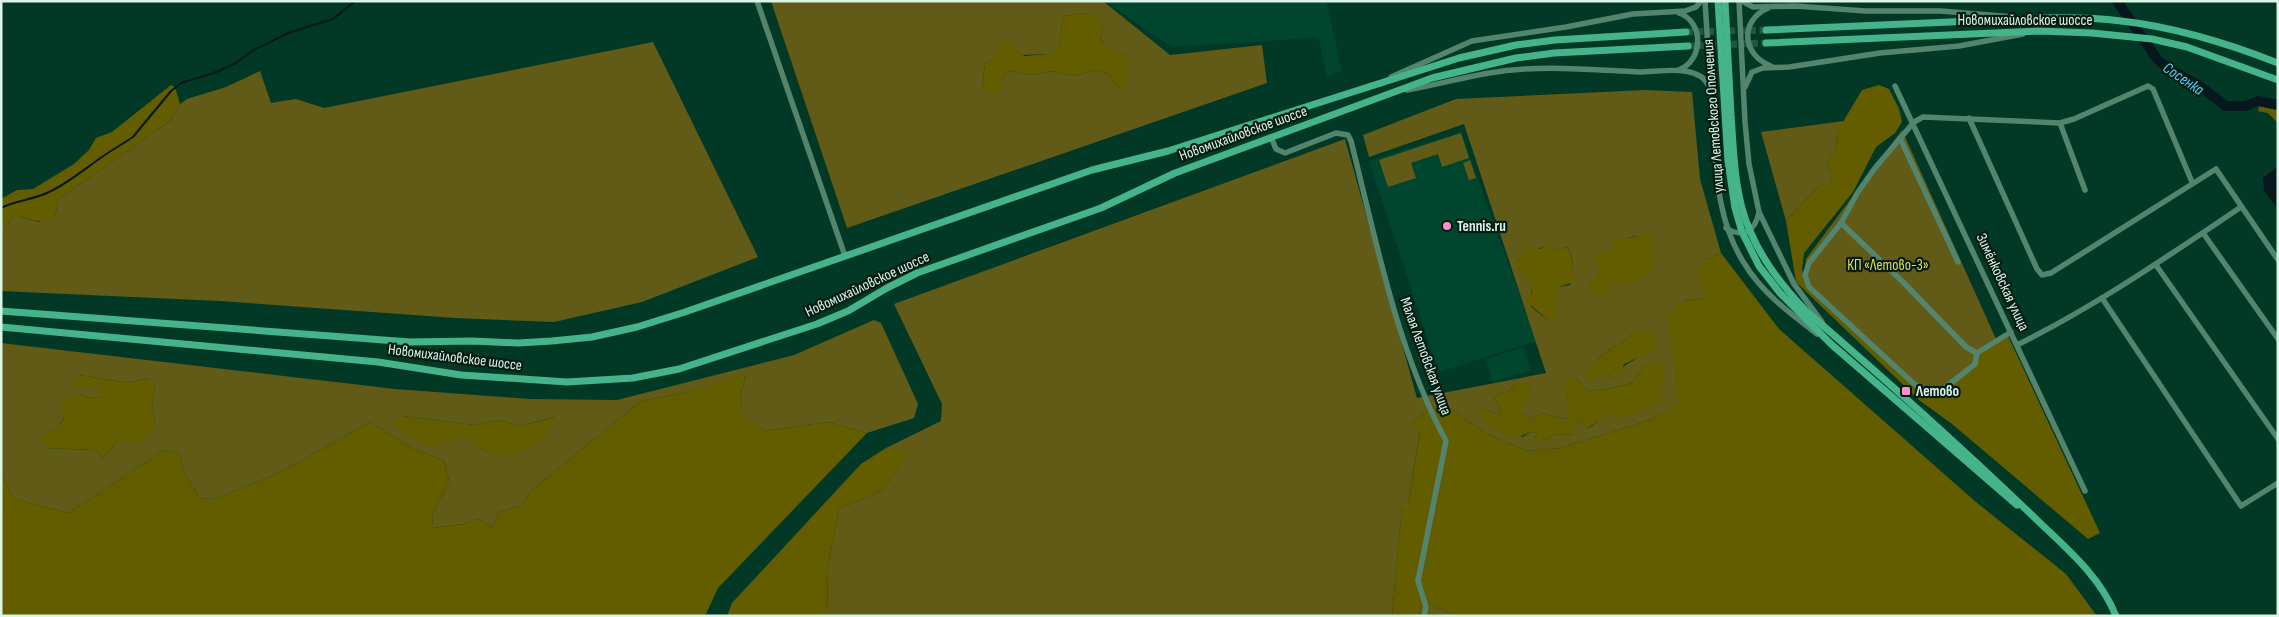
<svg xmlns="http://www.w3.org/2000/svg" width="2279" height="617" font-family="'Sofia Sans Condensed',sans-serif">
<rect width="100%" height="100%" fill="#023926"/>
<g fill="#00452e">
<path d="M1104 1H1326L1342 71 1326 76 1319 40 1314 38 1172 47Z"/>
<path d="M1461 132 1536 341 1439 372 1369 161Z"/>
<path d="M1524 347 1531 370 1492 382 1486 359Z"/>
</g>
<g fill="#615b17" fill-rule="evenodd">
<path d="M771 1H1103L1170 55 1262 45 1267 83 847 228ZM1086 13 1096 17 1103 27 1100 38 1107 48 1129 57 1120 90 1107 73 1096 70 1074 76 1052 71 1031 75 1008 71 1002 81 989 94 982 86 985 64 995 56 1049 54 1059 47 1063 16Z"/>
<path d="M653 42 758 257 642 302 554 322 455 318 220 301 1 291V226H7L13 216H19L39 222 55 217 58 200 171 120 180 104 187 99 226 87 260 71 271 103 296 99 324 108Z"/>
<path d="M1644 90 1692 92 1700 179 1721 253 1705 260 1704 298 1683 301 1676 368 1678 405 1650 420 1561 448 1528 451 1489 435 1441 402 1412 422 1420 431 1408 505 1402 506 1392 616H827L828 567 839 509 883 490 909 452 886 448 941 421 942 404 894 304 1345 139 1417 398 1546 373 1464 124 1369 157 1363 135 1456 99ZM1638 236 1616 283 1588 284C1592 281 1597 277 1600 273 1614 254 1610 239 1638 236ZM1545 246 1556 250 1567 247C1574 256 1574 275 1570 285L1559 287 1549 321 1531 307 1532 281 1516 262 1524 254ZM1634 332 1643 353C1631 364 1625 362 1614 377L1604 374 1585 375C1591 369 1595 361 1601 356 1612 347 1625 343 1634 332ZM1657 365 1664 376C1654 396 1625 402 1606 414 1599 418 1596 425 1588 428L1579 421 1574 423V435L1556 434 1546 440 1535 438 1537 433 1531 432 1522 437 1479 407 1499 415 1500 408 1495 399 1498 394 1509 391 1517 383H1527L1532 387 1522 407V413L1532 419 1542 413 1564 419 1570 418 1567 396 1575 377 1587 391 1609 389 1632 383 1644 366Z"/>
<path d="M1844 121 1837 133 1836 148 1826 165 1833 175 1829 188 1820 185 1786 221 1761 132Z"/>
<path d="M1902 130 1996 339 1945 392H1922L1803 282 1806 259Z"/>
<path d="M1461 133 1469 158 1442 167 1438 154 1411 163 1416 178 1388 187 1379 160Z"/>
<path d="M1470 160 1476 178 1469 180 1463 163Z"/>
<path d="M874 320 881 323 918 404 914 418 867 433 828 422 764 431 743 416 740 397 746 375 684 393 641 401 531 491 522 505 499 512 492 527 478 519 464 524 432 528 433 513 449 481 444 461 410 447 370 422 279 473 215 499 199 498 184 472 179 453 164 450 69 513 14 499 1 473V343L395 389 530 399 617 400 794 355ZM79 375 128 383 149 378 155 389 152 401 155 425 118 441 103 458 95 450 46 448 41 438 58 427 79 394 89 398 102 397 97 386ZM402 416 474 425 498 420 520 426 554 417 492 456 463 437Z"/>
<path d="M1422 602 1459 616H1419Z"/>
</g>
<g fill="#645d00">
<path d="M1086 13 1096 16 1103 27 1100 39 1108 48 1129 57 1128 82 1120 90 1107 73 1096 70 1074 76 1052 71 1031 75 1008 71 1002 81 1001 93 989 94 982 87 985 64 995 56 997 45 1006 39 1024 56 1049 54 1059 46 1063 16Z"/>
<path d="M171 85 175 87 180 104 171 120 58 200 55 217C41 228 28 215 13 216L7 226H1V199L17 190 33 189 74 164 89 150 96 138 112 132Z"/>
<path d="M1879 85 1889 89 1899 109 1902 122 1895 133 1876 147 1853 192 1804 253 1802 270 1808 286 1914 384 1930 391 1943 389 1968 368 1983 349 2008 336 2100 533 2088 539 1952 424 1919 400 1796 282 1786 221 1820 185 1829 187 1833 175 1826 165 1836 148 1837 132 1862 90Z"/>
<path d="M2265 104 2278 109V123L2268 113 2258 111 2259 106Z"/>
<path d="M1642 233 1652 237 1653 254 1655 260C1649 278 1639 281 1622 286L1616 283 1611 284 1610 293 1598 296 1593 294 1588 284 1600 273 1595 257 1598 252 1609 254 1617 240 1638 236Z"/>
<path d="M1545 245 1556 250 1567 247C1572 253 1574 273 1574 282L1559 287 1555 303 1557 309 1555 320 1549 321 1528 303V297L1532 293C1531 276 1530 281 1519 272L1516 262 1524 254V249L1529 246 1540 249Z"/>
<path d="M1721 253 1779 329 1976 502 2066 574 2097 616H1459L1422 602 1419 616H1392L1402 505H1408L1420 432 1412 422 1441 402 1489 435 1528 451 1561 448 1650 420 1677 405 1676 368 1667 313 1683 301 1704 298 1697 271 1705 260Z"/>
<path d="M1650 330 1657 340 1654 352C1642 353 1635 360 1624 364L1620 375 1614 377 1604 374 1588 379 1585 375C1590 369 1595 361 1601 356 1612 347 1625 343 1634 332Z"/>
<path d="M1660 363 1663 365 1664 376 1659 386 1662 397 1653 406 1620 418 1611 412 1588 428 1579 421 1574 424V435L1556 434 1546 440 1535 439 1537 433 1531 432 1516 438 1494 429 1477 412 1479 407 1499 415 1500 408 1495 399 1498 394 1509 391 1517 383H1527L1532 387 1526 403 1522 407V413L1532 419 1542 413 1564 419 1569 418 1567 396 1563 392 1569 377H1575L1587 391 1610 389 1632 383 1644 366Z"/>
<path d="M746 374 740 397 743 415 764 431 828 422 867 433 718 588 705 616H1V473L14 499 69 513 164 450 179 453 184 472 199 498 215 499 279 473 370 422 410 447 444 461 449 481 433 513 432 528 464 524 478 519 492 527 499 512 522 505 531 491 641 401 684 393Z"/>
<path d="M79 375 128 383 150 378 155 389 152 401 155 425 141 443 118 441 103 458 95 450 46 448 40 438 58 427 64 418 60 407 67 399 79 394 89 398 101 397 97 386 75 385Z"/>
<path d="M402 416 474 425 498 420 520 426 555 417 544 438 515 456H492L464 438 431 447 401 432 394 425Z"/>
<path d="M886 448 910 451 883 490 839 509 828 567 827 616H727L732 603 861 464Z"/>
</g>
<path fill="#07171d" d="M2278 166V209L2264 191 2263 178Z"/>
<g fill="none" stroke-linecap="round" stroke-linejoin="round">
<path stroke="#07171d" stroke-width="2" d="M1 208C16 200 33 200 49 192 71 182 90 164 111 151L133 137 171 91 181 83 214 73 236 63 252 51 288 33 333 19 355 1"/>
<path stroke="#07171d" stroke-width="10" d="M2117 1 2157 59 2169 69 2198 85 2226 106H2246L2258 101 2278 105"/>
<g stroke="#235543" stroke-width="7" stroke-dasharray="7 3.5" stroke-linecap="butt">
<path d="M1686 32 1766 30"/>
<path d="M1688 46 1766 43"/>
</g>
<g stroke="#53846d" stroke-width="5.5">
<path d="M757 1 845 256"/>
<path d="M1705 1C1707 38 1710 75 1712 112 1716 163 1715 218 1744 263 1762 293 1790 313 1817 334"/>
<path d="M1739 1 1745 122 1749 164 1759 212 1794 284 1822 322"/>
<path d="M1742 1 1753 7 1795 6 1866 11H1941L2013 17"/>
<path d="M1768 8C1739 21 1742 55 1771 66"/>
<path d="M1678 70C1703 62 1705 22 1679 13"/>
<path d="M1391 77 1472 41 1566 27 1633 14 1685 11 1696 7 1701 1"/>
<path d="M1895 86 2085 491"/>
<path d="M1745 87 1752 72 1763 68 1789 67 1880 53 1959 46 2023 34"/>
<path d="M1407 90C1442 84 1477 73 1512 70 1555 66 1596 70 1639 72 1660 72 1698 63 1709 86"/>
<path d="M1969 118 2037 269 2042 275 2051 273 2216 169 2278 260"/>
<path d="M2060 123 2085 190"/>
<path d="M1271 137 1276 149 1285 153 1336 133 1348 135 1351 141C1376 240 1397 350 1446 441L1418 581 1426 607 1424 616"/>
<path d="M1900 138 1958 262"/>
<path d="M1841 223 1903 282 1966 347 1977 353"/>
<path d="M1726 228C1744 239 1755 231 1759 212"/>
<path d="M2203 233 2278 339"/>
<path d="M2156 265 2278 439"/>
<path d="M2102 298 2241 506 2278 483"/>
<path d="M2011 332 1977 353 1975 364 1941 391 1928 392 1913 383 1809 287 1805 275 1809 263 1841 223 1858 192 1875 168 1914 122 1923 117 2060 123 2074 119 2148 86 2153 89 2192 182"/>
<path d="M2017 345C2096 306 2168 256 2241 207"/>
</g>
<g stroke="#46b48a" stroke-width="7">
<path d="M1718 1 1728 161 1735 208 1742 232 1759 266 1780 293 1831 344 2017 505"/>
<path d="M1725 1C1727 39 1729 77 1731 115 1734 154 1734 195 1750 231 1763 262 1783 287 1806 311 1885 379 1962 448 2037 520 2067 549 2100 576 2116 616"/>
<path d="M1766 30C1835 27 1904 24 1973 21 2022 19 2072 15 2121 21 2175 27 2227 43 2278 63"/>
<path d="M1766 43 2040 31 2092 33 2152 39 2187 47 2278 80"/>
<path d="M1 311 410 342 472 341 518 343 552 341 592 337 637 327 685 312 1092 170 1168 151 1459 58 1516 45 1555 40 1686 32"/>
<path d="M1 327 378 362 461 375 567 382 633 378 679 369 817 324 848 311 887 288 917 273 1101 208 1175 173 1432 78 1516 58 1554 53 1688 46"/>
</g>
</g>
<g fill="#f790ce" stroke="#071c13" stroke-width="2">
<circle cx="1447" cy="226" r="5"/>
<rect x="1901" y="386" width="10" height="10" rx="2.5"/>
</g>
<g text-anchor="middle" stroke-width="4.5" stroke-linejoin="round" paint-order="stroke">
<g font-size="15" fill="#dbf5e8" stroke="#071c13">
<text x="2025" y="25">Новомихайловское шоссе</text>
<text transform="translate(1713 116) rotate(-94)" y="5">улица Летовского Ополчения</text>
<text transform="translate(1243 133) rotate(-20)" y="5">Новомихайловское шоссе</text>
<text transform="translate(2003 282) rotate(65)" y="5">Зимёнковская улица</text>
<text transform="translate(867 284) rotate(-25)" y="5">Новомихайловское шоссе</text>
<text transform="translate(1426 356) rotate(70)" y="5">Малая Летовская улица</text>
<text transform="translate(455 357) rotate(7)" y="5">Новомихайловское шоссе</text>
</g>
<g font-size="15" font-weight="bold" fill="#dbf5e8" stroke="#071c13" text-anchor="start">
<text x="1457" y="231">Tennis.ru</text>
<text x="1916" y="396">Летово</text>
</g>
<g font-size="15" fill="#e9dc53" stroke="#071c13">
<text x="1888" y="270">КП «Летово-3»</text>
</g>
<g font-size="16" font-style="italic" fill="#52cff8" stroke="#071c13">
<text transform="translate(2184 78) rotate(34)" y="6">Сосенка</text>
</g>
</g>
<rect width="2279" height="617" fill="none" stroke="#dbf5e8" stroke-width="5"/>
</svg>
